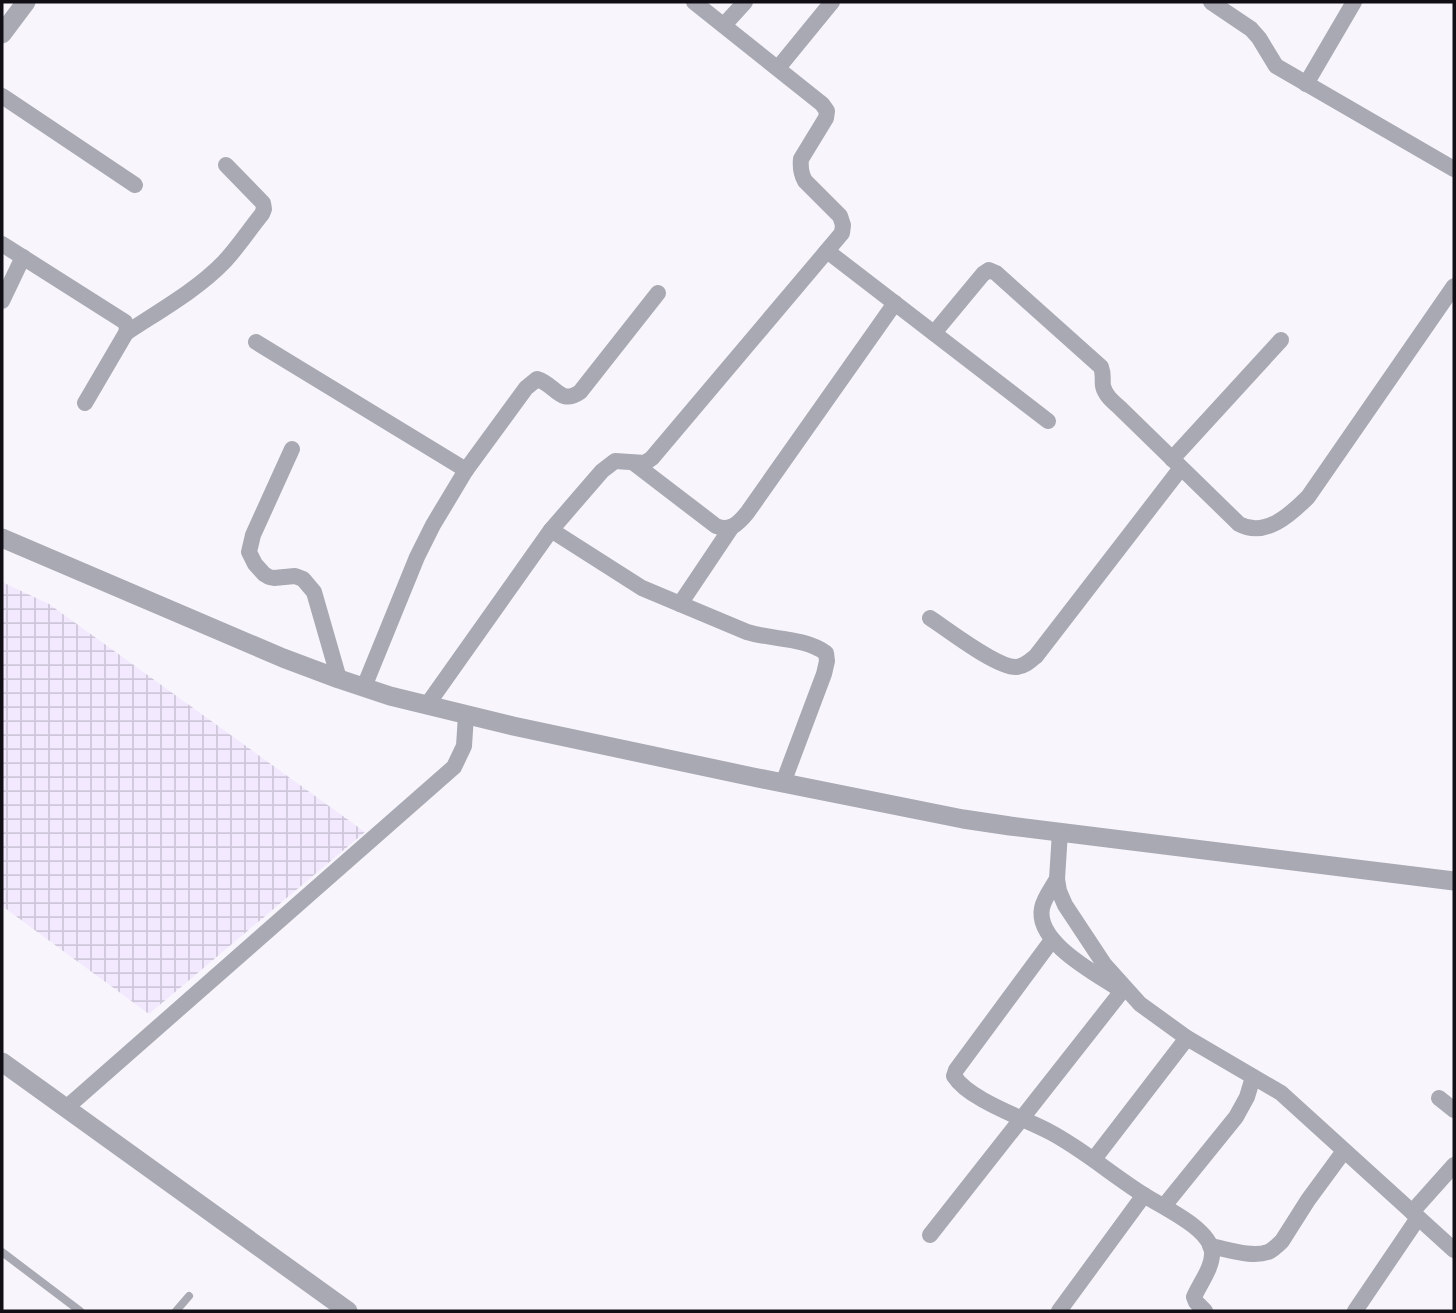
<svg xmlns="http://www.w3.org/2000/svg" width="1456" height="1313" font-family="Spectral,serif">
<defs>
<pattern id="industrial-grid" width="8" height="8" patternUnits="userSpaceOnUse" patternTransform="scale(1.75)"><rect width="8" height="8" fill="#f2e9fe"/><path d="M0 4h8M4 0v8" fill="none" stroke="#cec7d9"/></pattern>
</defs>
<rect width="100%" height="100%" fill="#f8f5fd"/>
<path fill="url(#industrial-grid)" d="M2 582 49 604 365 832 149 1014 2 906Z"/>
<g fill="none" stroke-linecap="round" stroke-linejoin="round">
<g stroke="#a8a9b2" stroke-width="8">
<path d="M2 1252 80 1311"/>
<path d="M176 1311 189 1296"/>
</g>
<g stroke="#a8a9b2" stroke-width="16">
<path d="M1211 2 1251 29 1259 38 1276 66 1454 169"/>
<path d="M724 25 745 2"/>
<path d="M778 68 832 2"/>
<path d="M1306 84 1354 2"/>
<path d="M2 96 135 185"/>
<path d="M2 244 125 322 127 328 126 333 85 403"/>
<path d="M827 251 1048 421"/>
<path d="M2 301 23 257"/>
<path d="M126 333C159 311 197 290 224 262 238 247 249 230 262 214L264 209 263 203 226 165"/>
<path d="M934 333 983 274 989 270 996 273 1101 367C1104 375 1102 378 1103 386 1105 395 1112 401 1119 407L1239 524C1265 538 1290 515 1308 497L1454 286"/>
<path d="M256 342 466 470"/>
<path d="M292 449 253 535 249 552 255 564 264 574 269 577 274 578 295 576 303 579 314 592 339 679"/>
<path d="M1172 459 1281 340"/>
<path d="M635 464 716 526C730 532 738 524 747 513L895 303"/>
<path d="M551 530 642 588 747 632C773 640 803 637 826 653L827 661 824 674 783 783"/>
<path d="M680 604 731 528"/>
<path d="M930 618C947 629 998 669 1017 667 1025 666 1030 661 1036 656L1181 468"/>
<path d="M364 687 417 557 433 525 466 470 526 388 537 379C555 384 560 406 580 392L658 293"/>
<path d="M427 705 551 530 602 471 615 461 645 463 652 458 842 233 843 225 840 216 805 181C801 174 800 168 801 159L826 118 827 111 822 104 694 2"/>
<path d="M1060 832 1057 879 1059 891 1065 905 1104 964 1140 1004 1187 1038 1281 1093 1454 1250"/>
<path d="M1057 879C1052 888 1044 898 1042 908 1035 942 1095 973 1119 989"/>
<path d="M1052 940 956 1070 954 1076C969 1100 1024 1118 1050 1132 1084 1150 1112 1175 1144 1195 1162 1207 1210 1228 1212 1252 1213 1267 1200 1283 1194 1297L1196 1302 1205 1311"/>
<path d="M1439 1098 1454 1110"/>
<path d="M66 1108 454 767 464 746 466 715"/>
<path d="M1094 1159 1187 1038"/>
<path d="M1164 1206 1236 1117 1247 1097 1253 1077"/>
<path d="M1412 1212 1454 1165"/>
<path d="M930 1235 1122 991"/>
<path d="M1210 1246C1227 1249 1251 1258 1268 1252 1273 1250 1278 1245 1282 1241L1308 1200 1344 1151"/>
<path d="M1059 1311 1144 1195"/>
<path d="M1355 1311 1418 1218"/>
</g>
<g stroke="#a8a9b2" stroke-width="19">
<path d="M2 34 26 2"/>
<path d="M2 538 283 658 339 679 390 696 513 726 753 777 963 819 1010 826 1454 881"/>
<path d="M2 1062 348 1311"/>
</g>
</g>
<rect width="1456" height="1313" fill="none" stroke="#110f15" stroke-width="7"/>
</svg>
